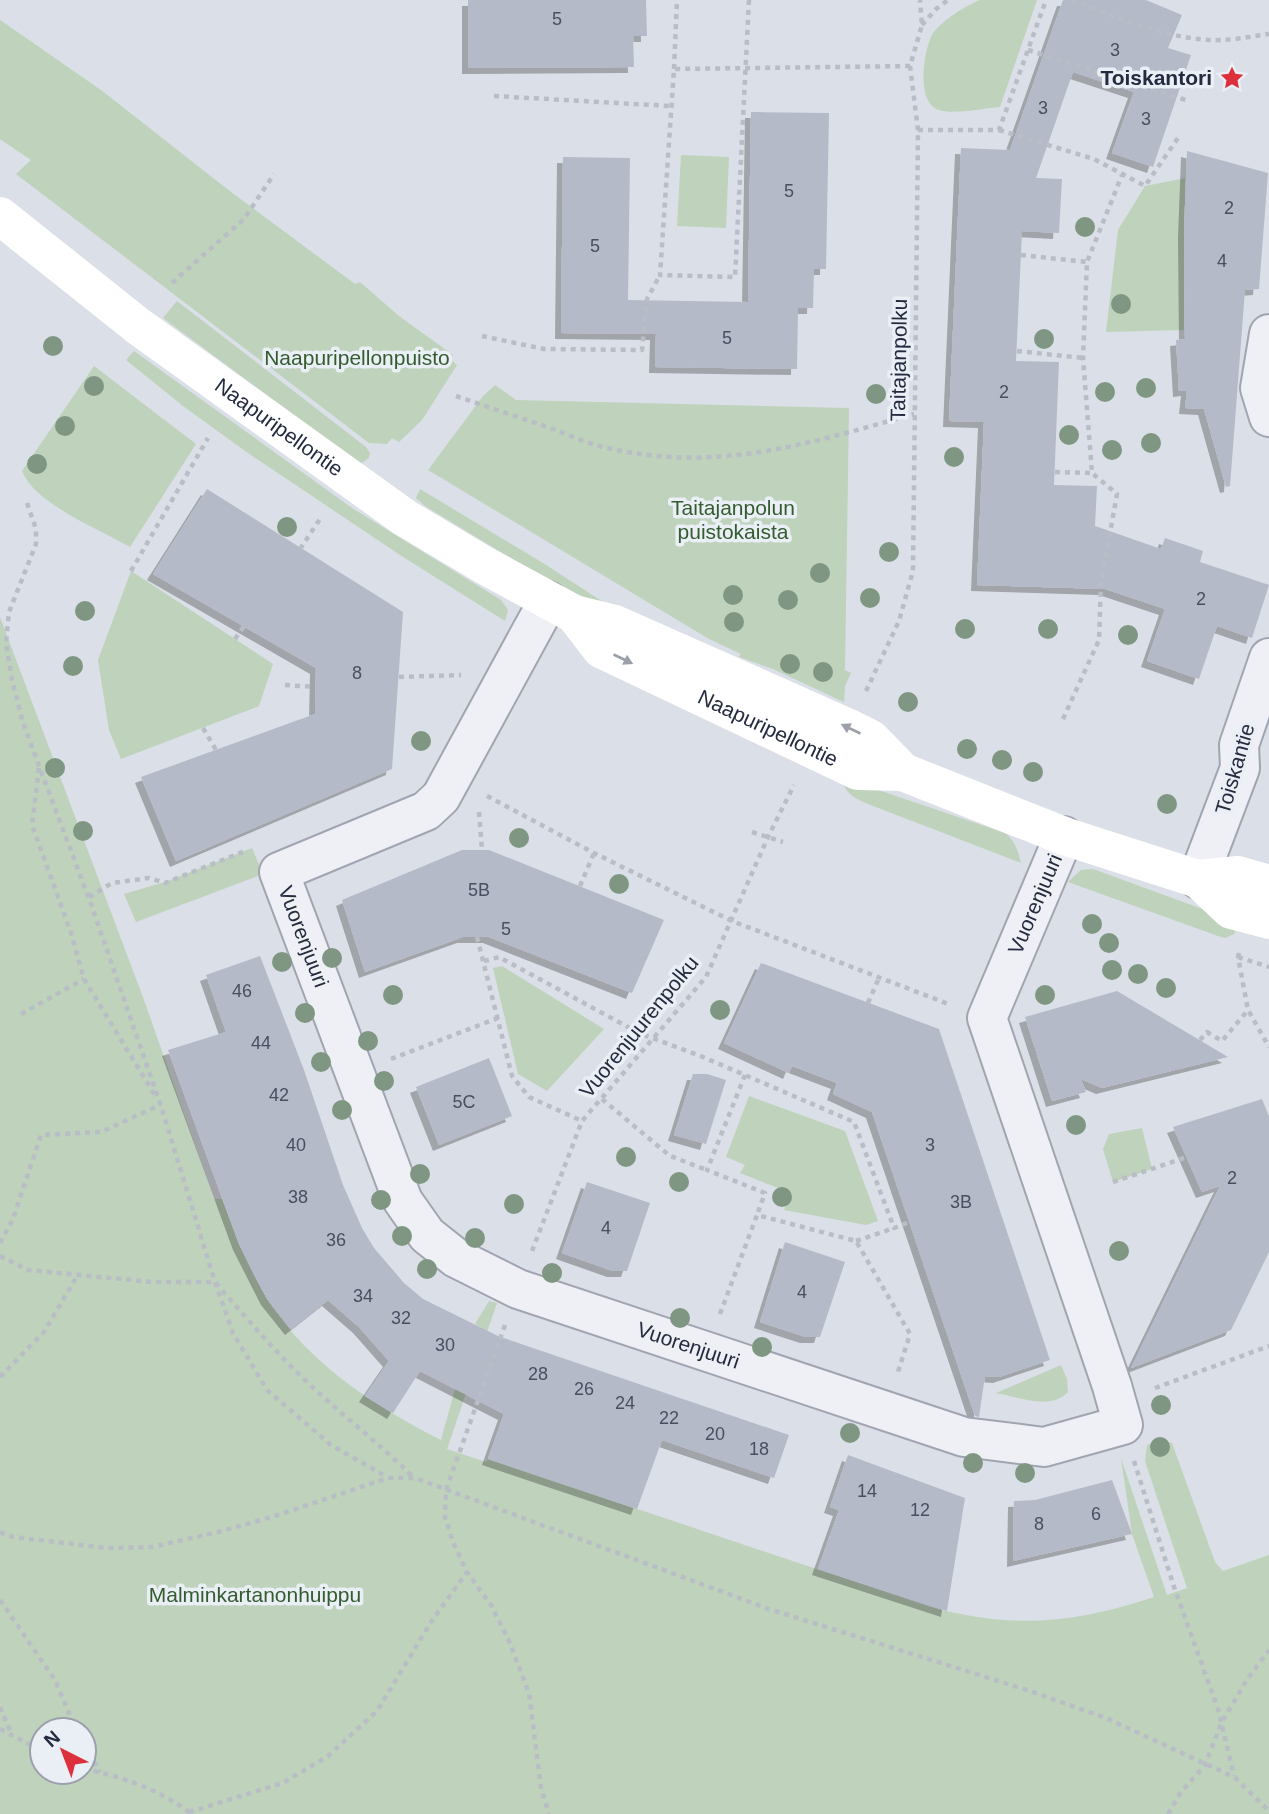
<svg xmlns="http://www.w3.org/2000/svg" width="1269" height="1814" font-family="Arial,sans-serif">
<defs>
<filter id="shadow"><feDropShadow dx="-6" dy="6" stdDeviation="0" flood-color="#0004"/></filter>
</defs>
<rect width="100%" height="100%" fill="#dbdfe7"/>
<g fill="#bfd2bb" fill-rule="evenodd">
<path d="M980 0H1037L1000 107C985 108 953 115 939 110 916 103 923 52 932 35 939 22 967 5 980 0Z"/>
<path d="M0 20 101 90 231 192 355 284 360 282 399 316 453 355 450 359 457 365 422 420 399 442 392 438 387 444 369 443 16 174 31 160 0 139Z"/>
<path d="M681 155 729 157 726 228 677 226Z"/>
<path d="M1186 178 1184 232V330L1106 332 1118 230 1145 186Z"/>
<path d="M177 301 366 447 370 453 369 458 360 464 163 318Z"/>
<path d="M134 351 352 508 501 600 508 610 505 621 400 555 245 451 183 406 126 360Z"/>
<path d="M94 366 196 444 130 547C99 529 35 504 22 471Z"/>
<path d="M495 385 516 400 849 408 845 670 851 673 845 686 844 702 773 669 739 657 741 654 709 639 428 470 483 396Z"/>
<path d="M420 489 543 563 651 633 527 568 425 506 416 498Z"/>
<path d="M131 571 273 664 259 706 121 759 109 730 98 660Z"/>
<path d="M0 617 144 1000 214 1199H222C233 1228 244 1259 260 1287 300 1358 370 1404 441 1440L455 1389 482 1328 475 1324 489 1301 497 1303 447 1449 486 1462 488 1459 930 1607C1013 1629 1073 1624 1154 1597L1132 1534 1121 1458 1167 1595 1187 1588 1145 1461 1147 1445 1161 1440 1172 1443 1215 1562 1223 1571 1269 1555V1814H0ZM42 1730H84V1772H42Z"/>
<path d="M846 779 1005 833C1015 841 1018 850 1021 863L868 804C857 799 846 795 843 782Z"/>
<path d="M252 848 263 874 136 922 124 894 165 882Z"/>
<path d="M1093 869 1238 922 1234 934 1225 938 1218 936 1068 882 1081 870Z"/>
<path d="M502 966 604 1029 547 1091 518 1074 493 968Z"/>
<path d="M749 1096 845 1131 878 1221 866 1225 784 1210 791 1193 740 1173 745 1165 726 1157Z"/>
<path d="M1142 1128 1152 1169 1113 1182 1103 1149 1109 1134Z"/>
<path d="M1061 1365 1067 1379 1068 1392C1050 1411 1019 1397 996 1393Z"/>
</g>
<g fill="#b5bac8" filter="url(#shadow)">
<path d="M468 0H646L647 36H633L634 67 468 68Z"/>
<path d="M1063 0H1146L1182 15 1168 48 1191 55 1153 167 1112 153 1134 92 1073 72 1036 178 1062 179 1059 233 1022 231 1016 361 1059 362 1054 485 1097 486 1095 526 1161 549 1165 538 1203 551 1200 562 1269 585 1252 638 1217 626 1199 679 1147 661 1165 609 1105 589 977 585 984 422 949 421 961 148 1010 150Z"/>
<path d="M751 112 829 113 826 269H814L813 308H798L797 369 655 367 656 334 561 333 563 157 630 158 628 300 748 302Z"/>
<path d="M1187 151 1268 173 1259 289 1245 290 1230 486 1226 487 1204 409 1185 408 1187 390 1179 391 1176 340 1185 339 1184 232Z"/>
<path d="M207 489 403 612 392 769 176 861 141 777 315 714 316 668 153 574Z"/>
<path d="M462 850H489L664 920 632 993 489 937H463L365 972 342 900Z"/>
<path d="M260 956 304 1070 343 1185 362 1228 374 1248 404 1283 423 1299 498 1336 789 1435 774 1478 662 1440 637 1509 488 1459 504 1414 420 1371 393 1413 365 1396 389 1361 359 1327 328 1300 291 1329 267 1299 239 1244 168 1050 226 1032 206 975Z"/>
<path d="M761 963 939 1029 1050 1360 999 1377 985 1376 979 1417 975 1416 872 1112 833 1094 837 1083 792 1066 789 1073 724 1043Z"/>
<path d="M1117 991 1228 1057 1102 1088 1081 1079 1086 1092 1052 1101 1025 1017Z"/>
<path d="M489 1058 512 1116 439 1145 416 1087Z"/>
<path d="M693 1074H707L726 1080 706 1144 674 1135Z"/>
<path d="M1262 1099 1269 1116V1252L1231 1330 1131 1368 1220 1186 1202 1192 1173 1127Z"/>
<path d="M587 1182 650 1203 627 1271H613L562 1253Z"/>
<path d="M785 1242 845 1262 820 1337H806L760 1322Z"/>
<path d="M848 1455 965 1498 947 1611 818 1569 839 1510 830 1507Z"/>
<path d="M1112 1480 1132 1534 1013 1561 1014 1501 1035 1500Z"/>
</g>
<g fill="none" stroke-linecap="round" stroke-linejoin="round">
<g stroke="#a0a5b1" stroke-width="42">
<g id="street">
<path d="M1269 334 1260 388 1269 417"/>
<path id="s1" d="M548 601 441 797 426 811 279 872 403 1201 427 1235 456 1258 518 1289 964 1437 1044 1447 1123 1425 1112 1386 987 1018 1064 836"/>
<path d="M1198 879 1240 768 1239 745 1269 658"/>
</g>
</g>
<g stroke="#b9bdc6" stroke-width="4.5" stroke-dasharray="5 5" stroke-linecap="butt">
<path d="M749 0 735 277 660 275 674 69 910 66"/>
<path d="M1072 0C1116 17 1161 37 1209 40 1228 41 1249 37 1269 34"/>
<path d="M922 25 936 9 948 0"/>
<path d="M1028 50 1189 101"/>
<path d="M674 69 677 0"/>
<path d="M494 96 670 106"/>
<path d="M918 130H999L1046 0"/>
<path d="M999 130 1094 159 1145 186 1178 138"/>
<path d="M1021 255 1087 262"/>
<path d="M172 283 244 219 274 174"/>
<path d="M482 336 544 349 642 350 647 299 660 275"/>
<path d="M1017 351 1083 358"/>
<path d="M456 396C488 407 521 418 553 429 569 435 586 443 603 447 716 474 807 444 914 414"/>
<path d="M1055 472 1092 473"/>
<path d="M27 503 36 529V544L9 612 6 643 12 680 23 723 91 904 161 1106 215 1282 233 1333 267 1390 331 1445 387 1477"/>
<path d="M300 549 322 516"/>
<path d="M131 571 208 438"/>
<path d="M235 639 244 626"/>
<path d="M399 677 461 675"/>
<path d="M285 685 316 687"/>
<path d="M866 691 899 621 913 571 918 130 910 66 922 25 920 0"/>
<path d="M1063 719 1099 640 1101 583 1117 494 1092 473 1083 358 1087 262 1122 175"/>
<path d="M203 728 216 750"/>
<path d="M39 768 32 825 71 933 84 979 156 1097"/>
<path d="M487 796 594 853 732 921 951 1005"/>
<path d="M479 812 482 850"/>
<path d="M752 832 783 842"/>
<path d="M580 886 594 853"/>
<path d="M89 897 112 883 149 878 165 883 245 851"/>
<path d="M477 937 512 1076 529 1097 582 1121"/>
<path d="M1239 953 1238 957 1248 1010 1269 1047"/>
<path d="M1238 957 1269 967"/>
<path d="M484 961 499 957 639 1033 703 1057 854 1122 894 1228 909 1222"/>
<path d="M868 1003 879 978"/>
<path d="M21 1014 84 979"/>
<path d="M1200 1040 1207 1032 1222 1041 1248 1010"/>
<path d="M391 1059 498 1018"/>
<path d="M745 1075 707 1170 765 1193 757 1215"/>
<path d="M602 1099 670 1156 707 1170"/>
<path d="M1113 1182 1187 1157"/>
<path d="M856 1241 894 1228"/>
<path d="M0 1243 13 1219 41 1135 101 1132 160 1105"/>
<path d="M532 1251 582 1121 706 977 768 837 794 785"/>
<path d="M0 1256 28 1270 151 1282H215C249 1321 283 1361 321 1395 352 1423 384 1448 414 1478"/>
<path d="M720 1314 757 1215 856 1241 910 1334 897 1375"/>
<path d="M505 1325 446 1490 445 1517 453 1542 467 1572 491 1605 509 1641 529 1693 541 1788 549 1814"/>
<path d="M0 1377 44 1332 77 1276"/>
<path d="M1155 1388 1269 1346"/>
<path d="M1134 1461 1175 1590 1218 1709 1234 1776"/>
<path d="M0 1532 13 1537 107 1548 152 1547 218 1532 275 1516 388 1478H415L769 1609 1030 1691 1106 1718 1234 1777 1269 1811"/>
<path d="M0 1600 55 1680 76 1730"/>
<path d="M0 1707 11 1733"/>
<path d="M0 1729 42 1751"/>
<path d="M84 1744 100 1772"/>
<path d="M84 1769C120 1776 161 1790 190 1813"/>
<path d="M189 1812 283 1783 328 1756 377 1711 431 1622 467 1572"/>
<path d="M1168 1814 1181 1792 1205 1765 1221 1724 1246 1681 1269 1650"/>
</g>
<use href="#street" stroke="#eef0f5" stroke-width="38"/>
<g stroke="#fff" stroke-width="38">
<path id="s2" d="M0 216 138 326 405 518 484 565 574 614 615 624 847 727 871 739 903 772"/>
<path id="s3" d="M574 614 601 649 858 771 903 772 1064 836 1198 879 1238 875 1269 884"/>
<path d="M1198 879 1231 910 1269 920"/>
</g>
</g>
<g fill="#7f9782">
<circle cx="1085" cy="227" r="10"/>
<circle cx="1121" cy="304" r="10"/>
<circle cx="1044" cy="339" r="10"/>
<circle cx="53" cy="346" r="10"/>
<circle cx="94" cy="386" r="10"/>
<circle cx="1146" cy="388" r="10"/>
<circle cx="1105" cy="392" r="10"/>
<circle cx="876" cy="394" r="10"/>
<circle cx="65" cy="426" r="10"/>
<circle cx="1069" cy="435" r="10"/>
<circle cx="1151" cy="443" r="10"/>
<circle cx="1112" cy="450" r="10"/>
<circle cx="954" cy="457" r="10"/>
<circle cx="37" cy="464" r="10"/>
<circle cx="287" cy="527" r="10"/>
<circle cx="889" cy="552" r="10"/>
<circle cx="820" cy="573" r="10"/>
<circle cx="733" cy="595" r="10"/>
<circle cx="870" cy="598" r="10"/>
<circle cx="788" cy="600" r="10"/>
<circle cx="85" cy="611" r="10"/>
<circle cx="734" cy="622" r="10"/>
<circle cx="965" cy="629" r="10"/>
<circle cx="1048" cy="629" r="10"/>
<circle cx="1128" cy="635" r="10"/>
<circle cx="790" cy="664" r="10"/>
<circle cx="73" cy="666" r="10"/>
<circle cx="823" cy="672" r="10"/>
<circle cx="908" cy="702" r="10"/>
<circle cx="421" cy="741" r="10"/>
<circle cx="967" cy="749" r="10"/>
<circle cx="1002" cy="760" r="10"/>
<circle cx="55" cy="768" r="10"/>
<circle cx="1033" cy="772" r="10"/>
<circle cx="1167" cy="804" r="10"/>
<circle cx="83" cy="831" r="10"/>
<circle cx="519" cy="838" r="10"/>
<circle cx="619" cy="884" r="10"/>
<circle cx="1092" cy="924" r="10"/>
<circle cx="1109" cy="943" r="10"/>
<circle cx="332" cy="958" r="10"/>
<circle cx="282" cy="962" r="10"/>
<circle cx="1112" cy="970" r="10"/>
<circle cx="1138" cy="974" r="10"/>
<circle cx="1166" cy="988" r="10"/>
<circle cx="393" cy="995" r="10"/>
<circle cx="1045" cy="995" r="10"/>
<circle cx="720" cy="1010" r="10"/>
<circle cx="305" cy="1013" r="10"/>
<circle cx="368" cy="1041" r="10"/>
<circle cx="321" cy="1062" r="10"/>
<circle cx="384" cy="1081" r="10"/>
<circle cx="342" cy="1110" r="10"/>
<circle cx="1076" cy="1125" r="10"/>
<circle cx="626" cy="1157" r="10"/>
<circle cx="420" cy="1174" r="10"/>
<circle cx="679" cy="1182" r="10"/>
<circle cx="782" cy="1197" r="10"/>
<circle cx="381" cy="1200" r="10"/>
<circle cx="514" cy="1204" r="10"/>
<circle cx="402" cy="1236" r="10"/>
<circle cx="475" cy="1238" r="10"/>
<circle cx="1119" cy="1251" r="10"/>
<circle cx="427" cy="1269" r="10"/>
<circle cx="552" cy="1273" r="10"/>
<circle cx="680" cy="1318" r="10"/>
<circle cx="762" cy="1347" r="10"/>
<circle cx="1161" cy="1405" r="10"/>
<circle cx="850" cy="1433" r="10"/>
<circle cx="1160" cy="1447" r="10"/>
<circle cx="973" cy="1463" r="10"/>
<circle cx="1025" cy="1473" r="10"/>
</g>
<defs><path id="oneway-solid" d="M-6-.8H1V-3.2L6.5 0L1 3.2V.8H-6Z" transform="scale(1.75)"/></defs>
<g fill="#9ca0a9">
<use href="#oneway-solid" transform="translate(623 659) rotate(26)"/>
<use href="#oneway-solid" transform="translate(851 729) rotate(-154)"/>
</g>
<defs>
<g id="sight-bare" transform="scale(1.89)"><path d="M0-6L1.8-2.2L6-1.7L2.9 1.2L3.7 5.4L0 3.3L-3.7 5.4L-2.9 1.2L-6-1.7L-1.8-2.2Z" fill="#dc303c" stroke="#eaeef5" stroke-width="2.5" paint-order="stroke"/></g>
</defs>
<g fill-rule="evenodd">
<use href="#sight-bare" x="1232" y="78"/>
</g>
<g text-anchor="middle" stroke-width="7" stroke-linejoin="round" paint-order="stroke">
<g font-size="18" fill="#484f61">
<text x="557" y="25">5</text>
<text x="1115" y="56">3</text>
<text x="1043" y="114">3</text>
<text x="1146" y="125">3</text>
<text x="789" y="197">5</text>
<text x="1229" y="214">2</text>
<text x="595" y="252">5</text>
<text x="1222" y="267">4</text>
<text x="727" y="344">5</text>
<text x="1004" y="398">2</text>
<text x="1201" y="605">2</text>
<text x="357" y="679">8</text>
<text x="479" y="896">5B</text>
<text x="506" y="935">5</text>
<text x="242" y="997">46</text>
<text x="261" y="1049">44</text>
<text x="279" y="1101">42</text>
<text x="464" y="1108">5C</text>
<text x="296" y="1151">40</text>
<text x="930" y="1151">3</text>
<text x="1232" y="1184">2</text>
<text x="298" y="1203">38</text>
<text x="961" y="1208">3B</text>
<text x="606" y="1234">4</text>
<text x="336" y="1246">36</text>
<text x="802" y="1298">4</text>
<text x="363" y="1302">34</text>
<text x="401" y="1324">32</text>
<text x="445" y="1351">30</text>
<text x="538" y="1380">28</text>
<text x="584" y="1395">26</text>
<text x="625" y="1409">24</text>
<text x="669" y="1424">22</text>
<text x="715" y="1440">20</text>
<text x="759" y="1455">18</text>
<text x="867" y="1497">14</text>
<text x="920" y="1516">12</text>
<text x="1096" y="1520">6</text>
<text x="1039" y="1530">8</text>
</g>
<g font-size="21" font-weight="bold" fill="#242b3f" stroke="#eaeef5" text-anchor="end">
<text x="1212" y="85">Toiskantori</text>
</g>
<g font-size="21" fill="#345c2f" stroke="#eaeef5">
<text x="357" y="365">Naapuripellonpuisto</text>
<text x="733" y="515">Taitajanpolun<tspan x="733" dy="24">puistokaista</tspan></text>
<text x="255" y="1602">Malminkartanonhuippu</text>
</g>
<g font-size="21" fill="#242b3f" stroke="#eaeef5">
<text transform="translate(899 360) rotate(-89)" y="7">Taitajanpolku</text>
<text dy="7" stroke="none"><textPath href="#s2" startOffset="350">Naapuripellontie</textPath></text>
<text dy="7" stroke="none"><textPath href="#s3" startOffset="229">Naapuripellontie</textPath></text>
<text transform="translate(1235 769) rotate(-74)" y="7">Toiskantie</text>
<text dy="7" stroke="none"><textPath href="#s1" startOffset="2088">Vuorenjuuri</textPath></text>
<text dy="7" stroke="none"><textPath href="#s1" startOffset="472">Vuorenjuuri</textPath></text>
<text transform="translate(639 1027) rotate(-51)" y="7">Vuorenjuurenpolku</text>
<text dy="7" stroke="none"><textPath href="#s1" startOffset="1082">Vuorenjuuri</textPath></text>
</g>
</g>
<g transform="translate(63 1751) rotate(318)"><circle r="33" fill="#eaeef5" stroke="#9ba0ac" stroke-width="2"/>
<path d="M0-5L12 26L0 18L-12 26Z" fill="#dc303c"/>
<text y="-10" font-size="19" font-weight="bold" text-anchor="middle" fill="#242b3f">N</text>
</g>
</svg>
